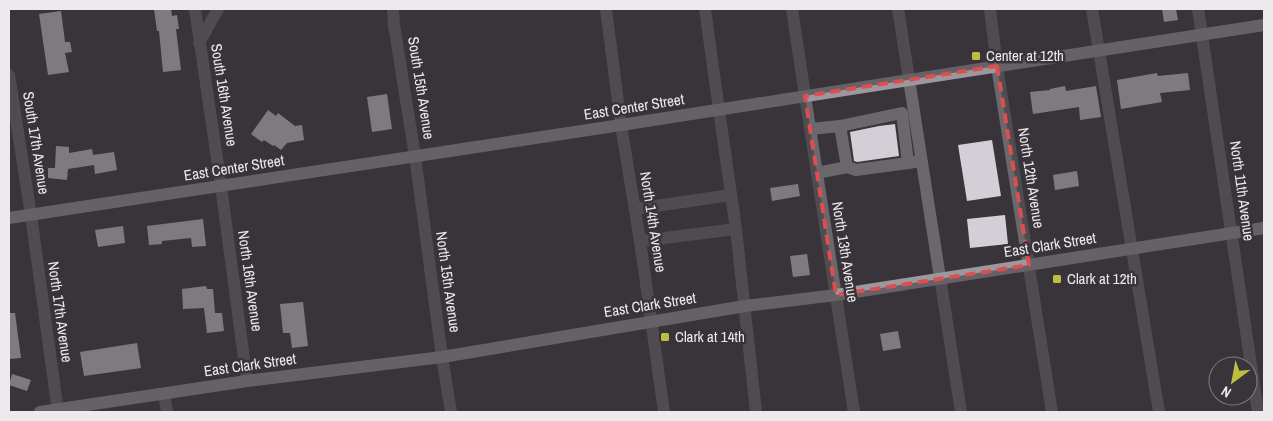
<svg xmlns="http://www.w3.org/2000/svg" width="1273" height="421" font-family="'Archivo Narrow',sans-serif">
<rect width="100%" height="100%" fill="#38343a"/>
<g fill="#d4cfd6">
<path d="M154 9H171L172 16 177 15 179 29H176L181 70 163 72 159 31H157Z"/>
<path d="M1162 9H1176L1178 20 1164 22Z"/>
<path d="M61 11 65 42H70L72 52 65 53 69 72 48 75 39 14Z"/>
<path d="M1157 73 1158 76 1188 73 1190 90 1160 93 1162 102 1121 109 1117 80Z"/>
<path d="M1065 86 1066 91 1096 86 1101 117 1080 120 1079 107 1033 114 1030 92 1050 90V89Z"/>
<path d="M387 94 392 129 372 132 367 97Z"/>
<path d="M268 110 276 116 278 113 295 126 302 125 304 140 287 143 281 150 274 145 273 146 264 140 262 142 251 134Z"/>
<path d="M895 124 899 156 857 162 854 161 850 132 879 126Z"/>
<path d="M992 140 1001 196 967 201 958 145Z"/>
<path d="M56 146 69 147V153L92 149 93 155 114 152 117 170 95 174 94 165 68 169 67 180 48 178V168H55Z"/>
<path d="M1077 171 1079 186 1055 190 1053 175Z"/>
<path d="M798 184 800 196 772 201 770 188Z"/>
<path d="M1005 215 1008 244 970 248 967 219Z"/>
<path d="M203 219 206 246 192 247 191 238 162 241V244L149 245 147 226Z"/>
<path d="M123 226 125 243 98 247 95 230Z"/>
<path d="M807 254 810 275 793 277 790 256Z"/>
<path d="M206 286 207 289H213L215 313H222L224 331 207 333 204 308 183 309 182 289Z"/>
<path d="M303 302 308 346 292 348 290 333H283L280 304Z"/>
<path d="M9 313H15L21 358 9 359Z"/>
<path d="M898 331 901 348 883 351 880 334Z"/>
<path d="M137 343 141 368 84 376 80 352Z"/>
<path d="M12 374 31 380 27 391 9 385Z"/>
</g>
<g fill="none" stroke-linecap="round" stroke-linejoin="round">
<g stroke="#6a686a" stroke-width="12">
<path d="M195 9 221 186 247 381"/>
<path d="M393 9 394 25 415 156 442 357 451 412"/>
<path d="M606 9 621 125 640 241 664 412"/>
<path d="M705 9 719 110 736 229 756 412"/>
<path d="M792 9 805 96 854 412"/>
<path d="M898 9 961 412"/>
<path d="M990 9 997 66 1052 412"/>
<path d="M1092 9 1159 412"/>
<path d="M1198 9 1258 412"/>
<path d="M199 43 218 9"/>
<path d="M9 75 31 215 58 412"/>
<path d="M810 129 840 126"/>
<path d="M847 167 856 170 908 163"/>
<path d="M817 173 847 167 840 126 902 113 908 163 921 161"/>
<path d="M635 209 731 195"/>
<path d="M640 241 736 229"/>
<path d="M164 394 167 412"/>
</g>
<g stroke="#9c989e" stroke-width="12">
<path d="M9 218 621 125 909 80 1264 25"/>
<path d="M40 412 247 381 442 357 745 306 836 295 1264 228"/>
</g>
</g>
<path d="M0 0H1273V421H0ZM997 66 1029 265 836 295 805 96Z" fill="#38343a" fill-opacity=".55" fill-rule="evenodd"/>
<path fill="none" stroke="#db4f50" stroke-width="4" stroke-dasharray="10 6" stroke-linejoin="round" d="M997 66 1029 265 836 295 805 96Z"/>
<g fill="#bfbe41" stroke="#38343a" stroke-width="2">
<rect x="971" y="51" width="10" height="10" rx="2.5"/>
<rect x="1052" y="274" width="10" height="10" rx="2.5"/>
<rect x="660" y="332" width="10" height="10" rx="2.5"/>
</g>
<g text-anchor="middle" stroke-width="5" stroke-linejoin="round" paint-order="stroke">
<g font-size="15" fill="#edeaee" stroke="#38343a" text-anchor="start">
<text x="986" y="61">Center at 12th</text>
<text x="1067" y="284">Clark at 12th</text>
<text x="675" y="342">Clark at 14th</text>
</g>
<g font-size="15" fill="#edeaee" stroke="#38343a">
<text transform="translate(421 88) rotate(81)" y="5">South 15th Avenue</text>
<text transform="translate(224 95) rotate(81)" y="5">South 16th Avenue</text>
<text transform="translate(634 107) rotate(-9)" y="5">East Center Street</text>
<text transform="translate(36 143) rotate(81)" y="5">South 17th Avenue</text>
<text transform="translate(234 168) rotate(-9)" y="5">East Center Street</text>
<text transform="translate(1031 178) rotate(81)" y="5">North 12th Avenue</text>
<text transform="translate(1242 191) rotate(82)" y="5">North 11th Avenue</text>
<text transform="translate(653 222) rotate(81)" y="5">North 14th Avenue</text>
<text transform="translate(1050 245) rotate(-9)" y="5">East Clark Street</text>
<text transform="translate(845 252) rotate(81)" y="5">North 13th Avenue</text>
<text transform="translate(250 281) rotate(82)" y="5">North 16th Avenue</text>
<text transform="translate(448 282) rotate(82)" y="5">North 15th Avenue</text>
<text transform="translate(650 305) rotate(-9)" y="5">East Clark Street</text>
<text transform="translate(60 312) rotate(82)" y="5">North 17th Avenue</text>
<text transform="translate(250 365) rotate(-8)" y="5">East Clark Street</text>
</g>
</g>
<rect width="1273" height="421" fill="none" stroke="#edeaee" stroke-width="20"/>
<g transform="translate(1233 381) rotate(212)"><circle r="24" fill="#38343a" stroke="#807d82"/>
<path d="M0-4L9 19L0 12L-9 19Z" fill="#bfbe41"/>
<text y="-8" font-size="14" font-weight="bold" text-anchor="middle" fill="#edeaee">N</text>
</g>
</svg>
